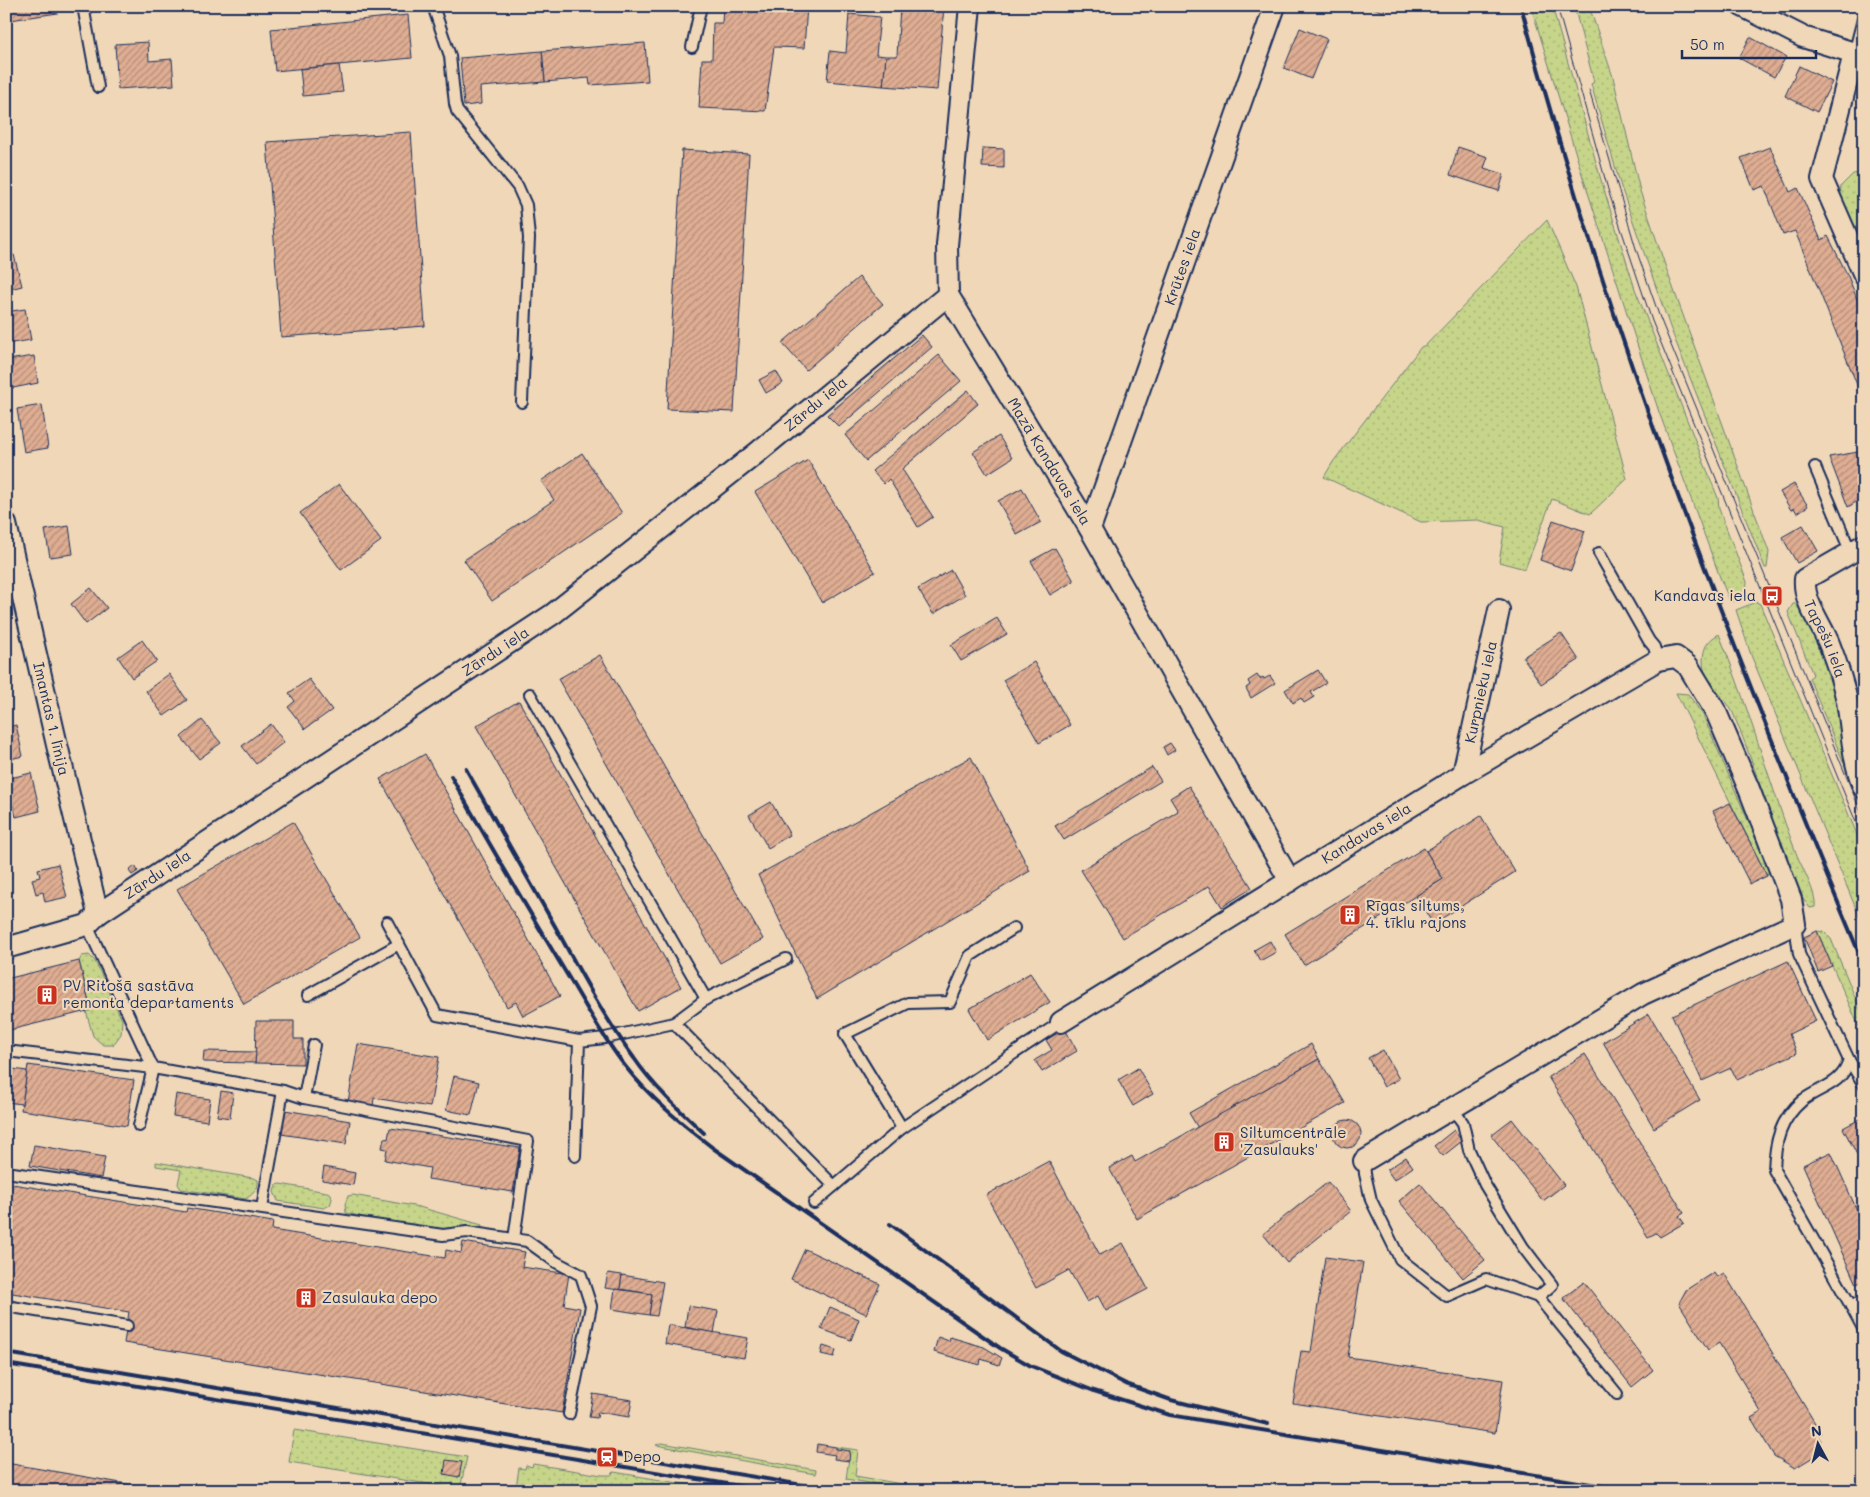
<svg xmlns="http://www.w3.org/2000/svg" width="1870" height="1497" font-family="Mali,sans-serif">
<defs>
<pattern id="green-dots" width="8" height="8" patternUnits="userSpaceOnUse" patternTransform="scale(1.25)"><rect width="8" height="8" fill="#c6d589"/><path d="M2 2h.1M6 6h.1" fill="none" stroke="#aab779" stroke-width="1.8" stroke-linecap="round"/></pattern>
<pattern id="building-hatch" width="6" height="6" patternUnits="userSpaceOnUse" patternTransform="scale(1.25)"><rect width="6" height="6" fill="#dfad92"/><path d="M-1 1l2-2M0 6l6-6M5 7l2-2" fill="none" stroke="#b48d7a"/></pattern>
</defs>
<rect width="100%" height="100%" fill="#efd7b7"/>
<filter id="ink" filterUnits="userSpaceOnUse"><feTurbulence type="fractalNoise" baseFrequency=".02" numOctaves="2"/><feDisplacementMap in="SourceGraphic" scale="10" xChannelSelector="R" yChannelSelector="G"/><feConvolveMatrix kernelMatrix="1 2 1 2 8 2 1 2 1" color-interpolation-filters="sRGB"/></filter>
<g filter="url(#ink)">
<g fill="url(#green-dots)" stroke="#708274">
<path d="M1531 6H1552L1601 180 1635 289 1718 498 1719 509 1747 582C1747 591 1740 603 1730 601L1721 580 1659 412 1582 174Z"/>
<path d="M1574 6H1589L1613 77 1640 191 1667 271 1769 552 1767 568H1765L1670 327 1621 187 1591 84 1594 82Z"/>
<path d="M1861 173 1864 185V247L1840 198 1841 186 1853 174Z"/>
<path d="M1547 220 1576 287 1627 479 1590 514 1552 499 1525 569 1499 562 1505 527 1478 520 1421 522 1324 477 1333 462 1421 347 1426 345Z"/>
<path d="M1756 602 1760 604 1864 851V928L1751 655 1736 610Z"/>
<path d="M1793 604H1797L1801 606 1823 653 1839 702 1854 773 1864 798V812L1809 678 1813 675 1788 612Z"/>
<path d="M1719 634C1748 705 1768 779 1795 850 1800 865 1817 892 1815 907L1810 908C1791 887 1782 851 1773 824 1761 787 1748 749 1733 713 1725 695 1703 683 1703 661 1703 647 1708 640 1719 634Z"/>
<path d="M1676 693 1688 694 1703 715 1769 870 1767 876Z"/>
<path d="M1817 931 1824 932 1831 939 1864 1019V1038Z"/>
<path d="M89 955 95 961 122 1020 121 1034 113 1045H103L93 1036 86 1011 91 1010 79 961 82 956Z"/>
<path d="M156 1162 253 1178 258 1180C259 1189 254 1193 246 1199L181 1189 178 1184 181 1170 156 1166Z"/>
<path d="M280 1184 327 1192 331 1194 332 1199 330 1205 324 1208 278 1201 274 1192 276 1185Z"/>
<path d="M353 1195 419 1207 482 1225 481 1228 477 1230 459 1227 442 1231 359 1216 346 1213 345 1204 348 1196Z"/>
<path d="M294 1430 467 1457 460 1489 289 1462Z"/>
<path d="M662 1443 816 1470 815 1474 656 1445Z"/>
<path d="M836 1447 858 1450 855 1476 943 1491H916L846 1479 850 1451 836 1449Z"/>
<path d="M533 1464 602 1475H611L614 1472 725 1491H528L516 1487 519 1468 525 1469 526 1465 532 1467Z"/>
</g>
<g fill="url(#building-hatch)" stroke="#1b2f5e">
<path d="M8 6H57L58 13 10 20Z"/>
<path d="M628 6H666V7L628 9Z"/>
<path d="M723 6H807L804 48 774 47 765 111 699 108 702 59H712L713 23H722Z"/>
<path d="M900 6H944L937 90 883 86 886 56H897Z"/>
<path d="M1367 6H1385L1384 12Z"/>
<path d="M849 14 880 17 876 55 886 56 883 86 827 81 830 51 846 53Z"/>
<path d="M408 15 412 58 275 71 271 29Z"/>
<path d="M1300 28 1327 39 1311 79 1284 68Z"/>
<path d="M1750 37 1786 57 1774 77 1739 58Z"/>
<path d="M148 42 149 61 172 59 174 85 118 89 115 44Z"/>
<path d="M645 43 648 81 590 85 589 78 545 82 542 51Z"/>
<path d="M542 51 545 82 480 87 481 104 464 106 460 58Z"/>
<path d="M339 65 343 92 303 96 300 69Z"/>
<path d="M1799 66 1832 82 1817 112 1785 96Z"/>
<path d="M6 71 12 96 6 97Z"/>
<path d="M411 132 425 326 281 337 267 142Z"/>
<path d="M1458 147 1488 157 1484 168 1504 174 1499 191 1450 175Z"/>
<path d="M1770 147 1790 192 1798 188 1821 240 1828 236 1848 276 1864 317V402L1795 231 1783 235 1764 186 1754 190 1741 158Z"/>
<path d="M983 148 1004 149V168L982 167Z"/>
<path d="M682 150 749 154 734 412 667 409Z"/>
<path d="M14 255 22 286 6 290V256Z"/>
<path d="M859 277 883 304 806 370 782 343Z"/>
<path d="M25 309 31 340 6 344V312Z"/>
<path d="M922 335 932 347 839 427 827 415Z"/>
<path d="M939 355 961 381 866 461 845 435Z"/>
<path d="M34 356 38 383 13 388 8 360Z"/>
<path d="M776 371 783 383 766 393 759 380Z"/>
<path d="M968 390 978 404 902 469 933 517 918 527 889 479 884 484 872 471Z"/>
<path d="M42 405 48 448 24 452 17 409Z"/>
<path d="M999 436 1012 458 987 474 973 452Z"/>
<path d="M1864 451V497L1848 507 1829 457Z"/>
<path d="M582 453 622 513 492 601 464 560 554 500 541 481Z"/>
<path d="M808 460 875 572 822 603 755 492Z"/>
<path d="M339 484 381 541 341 570 300 513Z"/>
<path d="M1794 484 1808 506 1797 513 1794 508 1791 510 1780 492Z"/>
<path d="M1022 488 1041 522 1017 535 998 501Z"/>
<path d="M1553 520 1585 531 1571 571 1540 560Z"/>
<path d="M1803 525 1818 551 1797 563 1782 537Z"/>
<path d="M69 526 73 554 50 557 45 530Z"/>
<path d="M1055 548 1074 581 1050 595 1031 561Z"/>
<path d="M951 570 965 595 933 614 918 589Z"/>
<path d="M91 588 107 608 86 624 71 604Z"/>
<path d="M997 618 1007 634 961 661 951 645Z"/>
<path d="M1561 633 1579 660 1541 684 1523 657Z"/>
<path d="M142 640 157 661 132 678 118 657Z"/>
<path d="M600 655 763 939 720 963 558 679Z"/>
<path d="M1034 662 1070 725 1039 743 1003 680Z"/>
<path d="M1318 670 1326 683 1311 692 1314 697 1304 703 1301 698 1293 703 1285 690Z"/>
<path d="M169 674 187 700 164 716 146 691Z"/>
<path d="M1257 675 1260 679 1263 677 1264 679 1270 676 1275 683 1251 698 1246 688 1250 685 1248 681Z"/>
<path d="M309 679 332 710 305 729 288 707 295 701 289 693Z"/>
<path d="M519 701 681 987 638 1011 476 726Z"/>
<path d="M202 720 221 743 199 759 181 737Z"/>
<path d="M271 724 284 742 256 764 242 746Z"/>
<path d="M16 725 23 756 6 760V728Z"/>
<path d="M1170 743 1175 750 1167 755 1163 747Z"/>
<path d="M425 754 560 996 523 1016 516 1002 507 1007 380 779Z"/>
<path d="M971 757 1030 871 817 999 758 875Z"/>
<path d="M1152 767 1161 781 1064 840 1055 826Z"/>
<path d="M31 773 40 811 16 817 13 805 6 806V779Z"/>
<path d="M1189 786 1252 888 1222 907 1209 886 1123 938 1081 870 1178 811 1170 798Z"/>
<path d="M771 802 790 835 768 848 749 815Z"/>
<path d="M1730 803 1767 876 1750 884 1713 811Z"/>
<path d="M1481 816 1515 872 1433 924 1416 896 1443 879 1426 851Z"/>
<path d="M293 822 360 937 244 1004 177 889Z"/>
<path d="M1424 848 1443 879 1304 965 1285 934Z"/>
<path d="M58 864 67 897 45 902 43 892 36 894 32 879 40 877 38 869Z"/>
<path d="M135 866 138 871 132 875 129 871Z"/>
<path d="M1817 931 1832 966 1818 972 1804 937Z"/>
<path d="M1270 941 1276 952 1260 961 1254 950Z"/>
<path d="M79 961 91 1010 6 1031V979Z"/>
<path d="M1788 961 1816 1021 1789 1034 1797 1053 1737 1080 1731 1068 1702 1081 1672 1015Z"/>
<path d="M1030 973 1050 1002 987 1040 969 1009Z"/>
<path d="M1649 1014 1700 1100 1654 1128 1603 1042Z"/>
<path d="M256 1021H294V1039H303V1064L255 1063Z"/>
<path d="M1065 1029 1077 1051 1042 1072 1035 1060 1052 1050 1046 1040Z"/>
<path d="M358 1044 439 1057 430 1107 374 1098 373 1106 348 1102Z"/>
<path d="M1311 1044 1319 1059 1198 1128 1189 1113Z"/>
<path d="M1383 1050 1399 1079 1384 1087 1368 1058Z"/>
<path d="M204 1051 256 1052 255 1063 203 1062Z"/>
<path d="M1585 1054 1684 1213 1679 1216 1684 1223 1660 1237 1656 1233 1648 1237 1548 1077Z"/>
<path d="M1319 1059 1345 1103 1137 1219 1109 1168 1132 1156 1135 1162Z"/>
<path d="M28 1065 134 1080 127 1126 21 1110Z"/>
<path d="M6 1068 27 1071 22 1104 6 1102Z"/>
<path d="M1138 1068 1153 1094 1133 1106 1118 1080Z"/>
<path d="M454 1076 479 1082 471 1115 446 1110Z"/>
<path d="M221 1091 233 1093 230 1118 217 1116Z"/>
<path d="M176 1094 210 1099 207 1121 173 1116Z"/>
<path d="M285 1110 350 1121 346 1144 281 1134Z"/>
<path d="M1864 1117V1168L1843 1128Z"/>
<path d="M1512 1119 1564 1185 1543 1201 1491 1135Z"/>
<circle cx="1347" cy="1134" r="14"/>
<path d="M390 1128 520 1148 513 1192 428 1179 430 1168 385 1160 387 1149 382 1148 384 1138 388 1139Z"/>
<path d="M1454 1130 1462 1141 1443 1156 1434 1146Z"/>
<path d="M34 1145 105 1157 101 1178 30 1166Z"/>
<path d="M1831 1152 1864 1226V1281L1856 1284 1803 1165Z"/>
<path d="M1406 1157 1413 1167 1394 1180 1387 1170Z"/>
<path d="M1049 1161 1100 1255 1123 1243 1148 1289 1106 1311 1098 1296 1087 1302 1069 1270 1036 1288 986 1195Z"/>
<path d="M324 1167 355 1173 353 1185 322 1180Z"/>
<path d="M1328 1182 1351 1211 1287 1263 1263 1234Z"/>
<path d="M6 1183 186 1212 187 1208 273 1222 272 1230 445 1258 446 1250 461 1253 463 1242 525 1252 522 1267 569 1274 564 1305 580 1308 562 1413 124 1343 129 1312 6 1292Z"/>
<path d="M1420 1183 1485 1260 1463 1278 1399 1201Z"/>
<path d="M805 1249 880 1284 866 1314 791 1279Z"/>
<path d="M1325 1257 1363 1262 1348 1357 1503 1380 1495 1433 1293 1403 1301 1351 1311 1352Z"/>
<path d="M1714 1272 1717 1277 1724 1273 1821 1433 1817 1435 1821 1441 1818 1443 1823 1451 1795 1468 1774 1456 1751 1418 1761 1412 1719 1343 1708 1350 1679 1303 1686 1290Z"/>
<path d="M608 1273 622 1275 620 1290 605 1288Z"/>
<path d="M622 1275 663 1282 657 1316 649 1315 652 1294 620 1289Z"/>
<path d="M1584 1282 1653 1370 1632 1387 1563 1298Z"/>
<path d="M615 1289 652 1294 649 1315 612 1309Z"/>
<path d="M688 1306 718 1311 714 1333 685 1327Z"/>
<path d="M830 1307 859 1319 851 1340 821 1329Z"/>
<path d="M668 1325 748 1338 744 1358 665 1344Z"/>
<path d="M938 1337 949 1341 950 1337 984 1347 1002 1358 999 1365 981 1359 980 1365 934 1352Z"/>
<path d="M823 1346 836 1350 834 1357 821 1354Z"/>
<path d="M593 1394 632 1400 629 1417 598 1412 597 1418 589 1417Z"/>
<path d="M817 1444 836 1447V1449L850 1451 849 1461 834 1459 835 1455 816 1452Z"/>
<path d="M446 1460 462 1462 459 1477 444 1474Z"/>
<path d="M6 1463 167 1491H6Z"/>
</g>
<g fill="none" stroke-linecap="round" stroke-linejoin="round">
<g stroke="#1b2f5e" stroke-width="14">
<g id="lane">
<path d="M83 6 98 87"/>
<path d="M433 6 450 56 455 104 457 111 518 187 526 205 529 238 522 402"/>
<path d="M692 47 701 6"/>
<path d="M1854 54 1863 19"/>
<path d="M1815 467 1851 553"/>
<path d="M1599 553 1649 641 1654 647 1658 660"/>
<path d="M530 694 706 999"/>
<path d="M387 922 437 1015 579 1041"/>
<path d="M1795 924 1799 954 1849 1060 1864 1085"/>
<path d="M87 925 153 1068 139 1126"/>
<path d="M786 959 706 999 674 1023 834 1186"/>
<path d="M308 995 399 944"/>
<path d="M6 1051 153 1068 283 1091"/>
<path d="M1849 1060C1843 1084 1821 1087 1803 1100 1780 1119 1775 1142 1774 1170L1851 1306 1864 1300"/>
<path d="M304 1098 314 1045"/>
<path d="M1452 1108 1463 1123 1469 1150 1485 1185 1523 1247 1552 1285 1538 1297 1617 1394"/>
<path d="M902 1128 845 1034 908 1003 950 1002 970 956 1014 928"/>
<path d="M575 1156 579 1041 605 1038 674 1023"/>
<path d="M1364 1161 1365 1174 1371 1200 1400 1259 1447 1296 1486 1279 1538 1297"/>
<path d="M6 1172 443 1235 467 1232 527 1241 556 1262 581 1275 591 1306 569 1414"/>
<path d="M814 1203 902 1128 1061 1022"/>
<path d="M262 1208 283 1091 304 1098 528 1141 514 1239"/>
<path d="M6 1306 127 1326"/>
<path d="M1851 1306 1864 1330"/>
</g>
</g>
<g stroke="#1b2f5e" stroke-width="24">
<g id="street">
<path id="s1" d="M970 6 947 245 948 295 1090 529 1290 881"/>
<path d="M1742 6 1803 37 1864 56"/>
<path d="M1854 54 1822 179 1864 275"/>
<path id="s2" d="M6 524 57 745 98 914"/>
<path id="s3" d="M1090 529 1275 6"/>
<path id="s4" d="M1864 545 1805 579C1803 603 1822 624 1830 646 1837 664 1843 683 1847 701 1852 731 1852 760 1864 788"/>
<path id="s5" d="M1463 774 1499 610"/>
<path id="s6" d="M6 948 87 925 98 914 553 614 758 452 948 295"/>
<path id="s7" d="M1061 1022 1463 774 1658 660 1676 657 1688 666 1716 712 1749 789 1791 899 1795 924 1643 994 1364 1161"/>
</g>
</g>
<use href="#lane" stroke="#efd7b7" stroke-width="10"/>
<use href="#street" stroke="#efd7b7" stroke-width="20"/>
<g stroke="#1b2f5e" stroke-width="1">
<path d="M1557 6 1609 193 1652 321 1864 842"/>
<path d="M1589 90 1637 252 1660 318 1864 820"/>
</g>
<g stroke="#1b2f5e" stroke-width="4">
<path d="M1521 6C1609 335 1733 652 1864 965"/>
<path d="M466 769C496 822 526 875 556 928 580 972 604 1017 634 1058 653 1086 679 1110 704 1133"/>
<path d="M451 776C486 839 523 901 560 963 581 997 600 1034 625 1066 650 1098 681 1123 713 1148L1000 1348 1031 1366 1094 1391 1170 1415 1633 1491"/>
<path d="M890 1224 1061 1351 1126 1384 1171 1400 1268 1424"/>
<path d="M6 1353 839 1491"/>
<path d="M6 1364 770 1491"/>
</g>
</g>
</g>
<defs>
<g id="bus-square" transform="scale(1.125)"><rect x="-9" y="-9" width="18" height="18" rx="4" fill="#c8321e" stroke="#efd7b7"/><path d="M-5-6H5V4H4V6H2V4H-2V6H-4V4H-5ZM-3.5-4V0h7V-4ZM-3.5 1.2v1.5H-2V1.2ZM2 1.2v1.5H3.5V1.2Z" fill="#fff"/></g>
<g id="building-square" transform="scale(1.125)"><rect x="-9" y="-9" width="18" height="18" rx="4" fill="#c8321e" stroke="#efd7b7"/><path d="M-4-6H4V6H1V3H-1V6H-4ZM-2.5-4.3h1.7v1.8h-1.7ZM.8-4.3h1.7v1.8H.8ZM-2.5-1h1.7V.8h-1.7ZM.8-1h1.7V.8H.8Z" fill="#fff"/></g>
<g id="station-square" transform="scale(1.125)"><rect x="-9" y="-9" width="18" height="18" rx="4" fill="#c8321e" stroke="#efd7b7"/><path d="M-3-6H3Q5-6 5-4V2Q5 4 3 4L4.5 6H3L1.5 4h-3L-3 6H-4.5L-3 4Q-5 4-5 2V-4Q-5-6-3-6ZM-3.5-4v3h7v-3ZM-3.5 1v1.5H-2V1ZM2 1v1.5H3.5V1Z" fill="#fff"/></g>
</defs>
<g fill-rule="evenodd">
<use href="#bus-square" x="1772" y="596"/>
<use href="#building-square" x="1350" y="915"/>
<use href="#building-square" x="47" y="995"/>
<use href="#building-square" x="1224" y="1142"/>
<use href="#building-square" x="306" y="1298"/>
<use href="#station-square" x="607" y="1457"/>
</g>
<g text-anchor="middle" stroke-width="4.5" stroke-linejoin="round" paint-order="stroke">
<g font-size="15" fill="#1b2f5e" stroke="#efd7b7">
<text dy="5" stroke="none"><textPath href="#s3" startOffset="278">Krūtes iela</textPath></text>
<text dy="5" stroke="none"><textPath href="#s6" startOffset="981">Zārdu iela</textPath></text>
<text dy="5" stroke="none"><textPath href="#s1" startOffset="485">Mazā Kandavas iela</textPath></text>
<text dy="5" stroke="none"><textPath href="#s4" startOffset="132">Tapešu iela</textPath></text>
<text dy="5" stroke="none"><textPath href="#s6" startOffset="576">Zārdu iela</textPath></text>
<text dy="5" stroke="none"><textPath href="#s5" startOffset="84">Kurpnieku iela</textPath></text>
<text dy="5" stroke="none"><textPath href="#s2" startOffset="200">Imantas 1. līnija</textPath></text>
<text dy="5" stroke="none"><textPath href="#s7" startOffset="359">Kandavas iela</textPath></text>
<text dy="5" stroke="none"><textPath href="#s6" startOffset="171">Zārdu iela</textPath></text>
</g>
<g font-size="15" fill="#1b2f5e" stroke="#efd7b7" text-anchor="start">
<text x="1756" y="601" text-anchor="end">Kandavas iela</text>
<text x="1366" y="911">Rīgas siltums,<tspan x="1366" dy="17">4. tīklu rajons</tspan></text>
<text x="63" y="991">PV Ritošā sastāva<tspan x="63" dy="17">remonta departaments</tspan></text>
<text x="1240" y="1138">Siltumcentrāle<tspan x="1240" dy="17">'Zasulauks'</tspan></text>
<text x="322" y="1303">Zasulauka depo</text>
<text x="623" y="1462">Depo</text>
</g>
</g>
<rect width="1870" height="1497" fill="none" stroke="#efd7b7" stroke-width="25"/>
<rect x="12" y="12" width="1845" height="1472" fill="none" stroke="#1b2f5e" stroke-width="2" filter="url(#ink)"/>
<g transform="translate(1818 1444) rotate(353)" stroke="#efd7b7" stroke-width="4" paint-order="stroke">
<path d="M0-4L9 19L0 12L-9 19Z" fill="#1b2f5e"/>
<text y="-8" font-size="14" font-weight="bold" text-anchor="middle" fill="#1b2f5e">N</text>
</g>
<path d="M1682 50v8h134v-8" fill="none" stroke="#1b2f5e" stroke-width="2.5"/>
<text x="1690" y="50" font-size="15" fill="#1b2f5e" stroke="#efd7b7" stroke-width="4" paint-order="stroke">50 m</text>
</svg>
